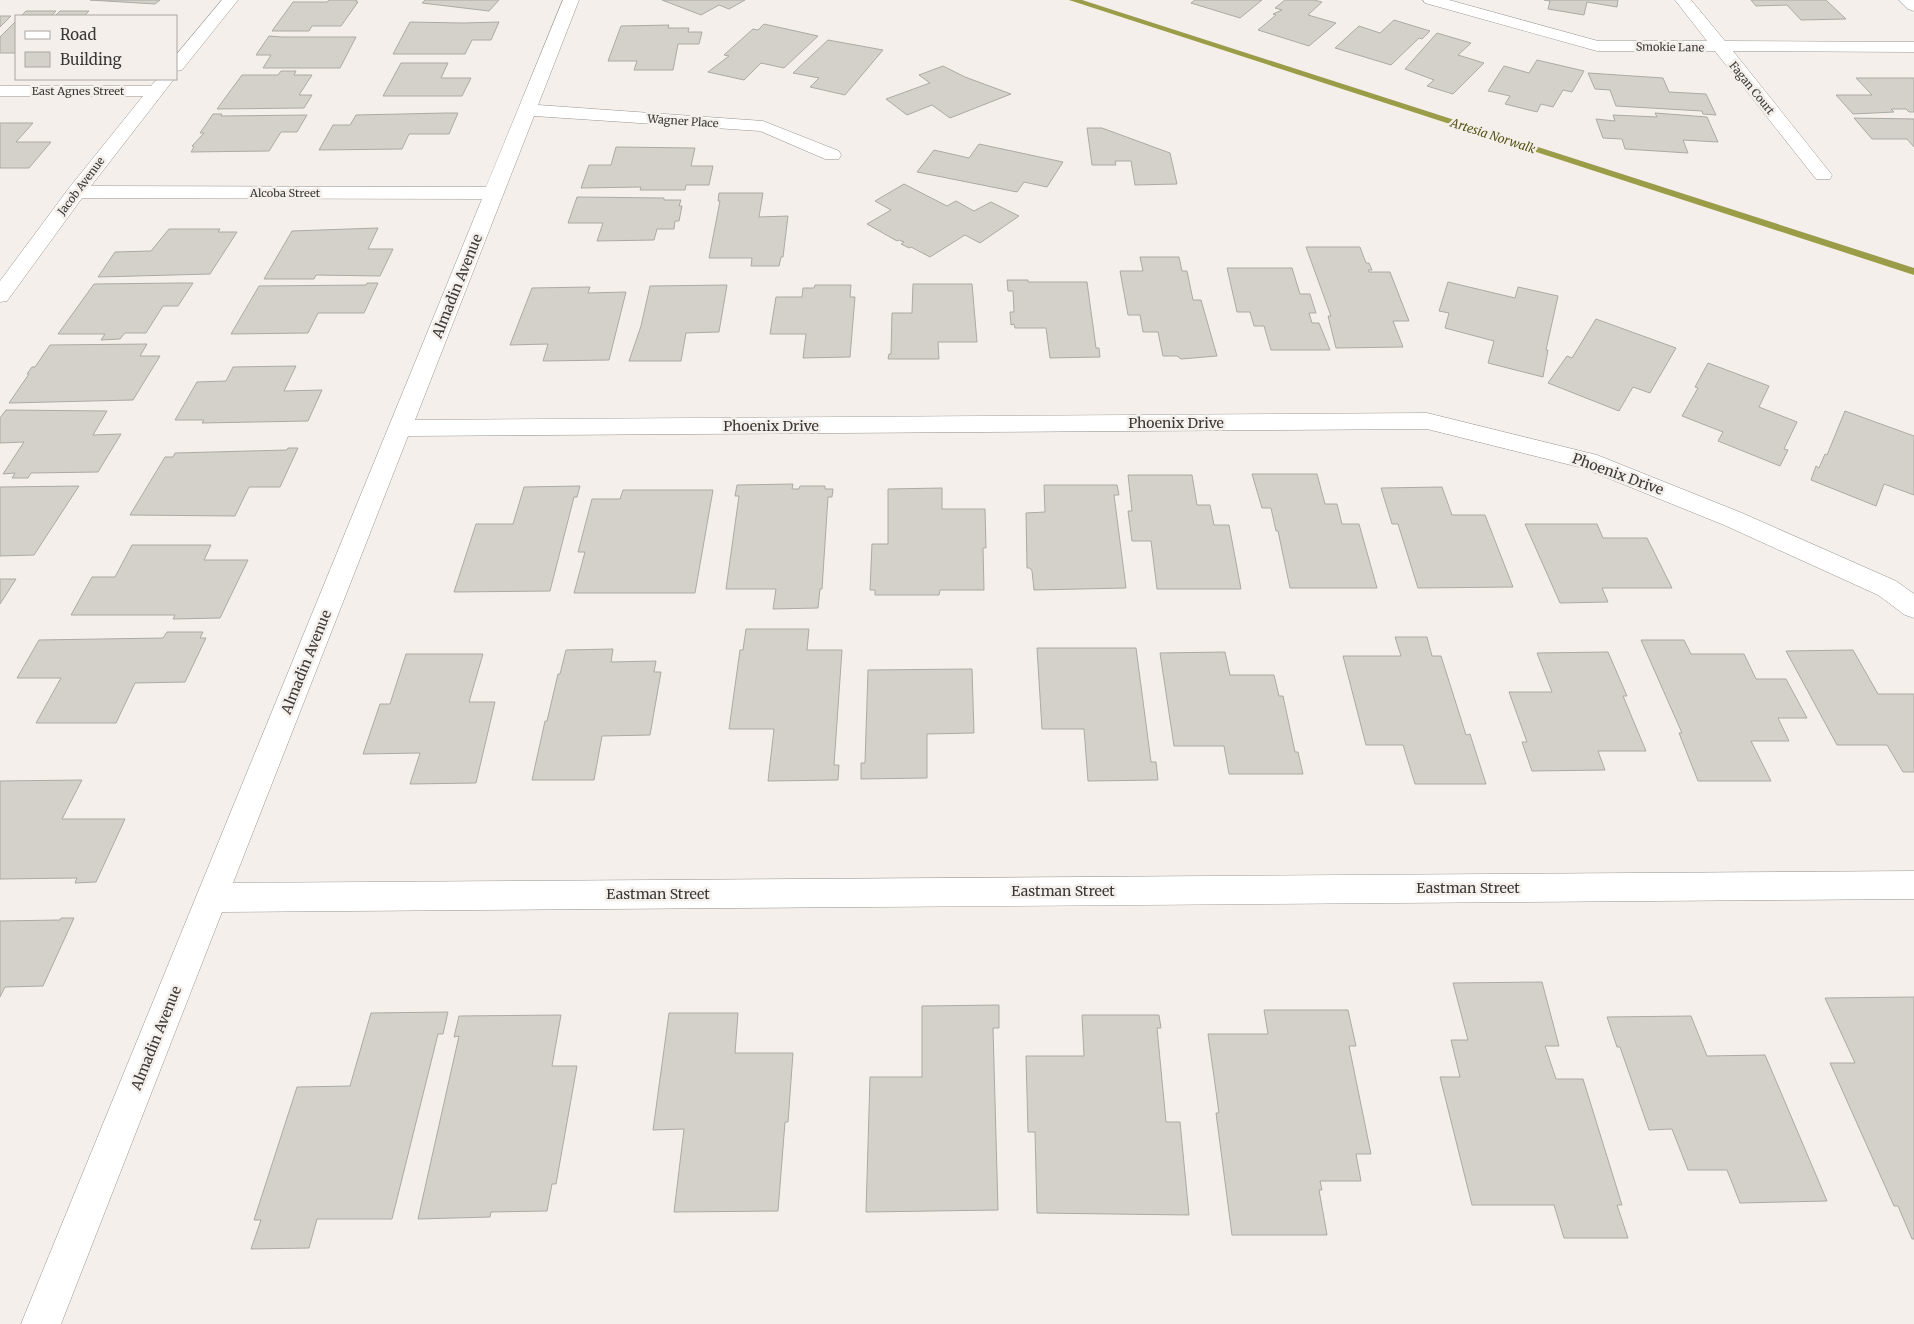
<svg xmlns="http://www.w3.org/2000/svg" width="1914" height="1324" font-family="Merriweather,serif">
<rect width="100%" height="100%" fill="#f4efea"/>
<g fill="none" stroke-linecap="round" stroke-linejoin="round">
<path fill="#9a9c47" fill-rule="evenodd" d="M1069 0H1082L1914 268V275Z"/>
</g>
<g fill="#d4d1cb" stroke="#acaaa4">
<path d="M90 0H160L155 4Z"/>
<path d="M329 0H357L356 2H358L341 26H312L309 31H272L293 2H327Z"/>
<path d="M425 0H499L489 11 422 3Z"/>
<path d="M662 0H745L729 9 719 5 701 15Z"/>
<path d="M1195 0H1262L1240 18 1191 3Z"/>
<path d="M1285 0H1314L1322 2 1308 15 1336 23 1309 46 1258 30 1276 15 1273 14 1282 10 1275 8Z"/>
<path d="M1544 0H1618L1617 7 1587 2 1584 15 1548 9 1550 1Z"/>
<path d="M1751 0H1826L1846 19 1801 20 1787 5 1756 6Z"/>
<path d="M26 11H56L51 16H21Z"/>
<path d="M60 11H89L84 16H55Z"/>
<path d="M0 16H11L0 27Z"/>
<path d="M1394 20 1430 31 1422 39 1419 38 1391 65 1335 48 1359 26 1380 33Z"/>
<path d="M16 21V53H0V37Z"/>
<path d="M410 22 463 23 499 22 491 40H472L465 54H393Z"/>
<path d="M764 24 818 36 784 68 761 63 744 80 708 72 729 56 724 55 753 29 758 30Z"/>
<path d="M669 25 668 28H689L688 32H702L699 44H678L673 70H634L637 61H608L621 26Z"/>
<path d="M1437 33 1471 43 1458 55 1484 63 1453 94 1427 86 1434 80 1405 69Z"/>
<path d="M269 36 282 37H356L340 68H263L271 55H256Z"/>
<path d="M828 40 883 50 845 95 810 87 819 78 793 73Z"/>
<path d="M1537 60 1584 71 1572 92 1563 90 1553 107 1541 104 1537 112 1505 104 1510 96 1488 91 1504 66 1529 73Z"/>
<path d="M401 63H448L441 78H471L462 96H383Z"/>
<path d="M943 66 965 77 1011 94 950 118 932 105 907 115 886 99 930 83 919 75Z"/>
<path d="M281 71H296L294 75H312L299 95H312L304 108 217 109 242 75H278Z"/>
<path d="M1588 73 1663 78 1669 92 1706 94 1716 115 1703 114 1702 111 1616 106 1610 90 1595 89Z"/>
<path d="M1856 78H1914V112H1909L1906 109H1891L1894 112 1853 114 1836 95H1872Z"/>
<path d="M446 113H458L449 134H409L402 149 319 150 333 125H350L356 115Z"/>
<path d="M1655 113 1707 117 1718 142 1683 140 1688 153 1625 149 1622 139 1603 138 1596 119 1615 121 1613 115 1657 117Z"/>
<path d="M213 114H222L221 116 307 115 297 132H281L269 151 191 152 194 147 192 146 204 133H200Z"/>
<path d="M1854 118 1914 119V147L1907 139H1872Z"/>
<path d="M0 123H33L16 142H51L29 168H0Z"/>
<path d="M1087 128H1102L1170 153 1177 184 1135 185 1131 161H1115L1116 165H1092Z"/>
<path d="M979 144 1063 162 1047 187 1024 182 1017 192 917 172 934 150 969 158Z"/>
<path d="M616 147 695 148 691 166H713L709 185H686L685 190H640L641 187 581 188 589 165H611Z"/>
<path d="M904 184 947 206 956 201 974 211 991 202 1019 216 980 243 965 235 930 257 911 247 909 248 901 244 904 242 899 240 897 241 867 224 891 210 875 201Z"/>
<path d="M719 193H763L759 217 788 216 783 257H781L779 266H751L752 258H709L720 201H718Z"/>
<path d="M577 197 664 198V200H681L679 206H682L679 221H675L674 229H657L654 240 597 241 603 223H568Z"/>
<path d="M378 228 368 249H393L380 276 316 275 314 279H264L292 231Z"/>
<path d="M169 229H220L218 232H237L210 274 98 277 115 252 151 251Z"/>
<path d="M1306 247H1360L1366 263H1369L1372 270H1368L1369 272H1390L1409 321H1393L1403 347 1336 348 1328 316H1331Z"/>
<path d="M1140 257H1179L1182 271H1187L1193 300H1201L1217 356 1181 359 1177 356H1163L1158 332H1143L1140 315H1128L1120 271H1143Z"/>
<path d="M1227 268H1292L1300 294H1310L1316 313H1309L1312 323H1319L1330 350H1271L1264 326H1254L1250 312H1237Z"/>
<path d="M1007 280H1028V282H1087L1096 348H1099L1100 357 1050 358 1046 328H1015L1014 324 1011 325 1010 312H1014L1013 291H1008Z"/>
<path d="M1448 282 1515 298 1518 287 1558 296 1546 350H1548L1543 377 1488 363 1494 341 1445 328 1449 313 1439 311Z"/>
<path d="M179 283H193L178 306H163L146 333H125L120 339 101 340 105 334H58L94 284Z"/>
<path d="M367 283H378L364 313H318L308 333 231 334 259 286 366 285Z"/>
<path d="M913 284H972L977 342H938L939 359H888L889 354H891L892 313H912Z"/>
<path d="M727 285 719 332 686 333 681 361H629L641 326 650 286Z"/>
<path d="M815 285H851L850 297H855L850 357 803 358 806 334H770L776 297H802L803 288H814Z"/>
<path d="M590 287 588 293 626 292 609 360 543 361 548 344 510 345 532 288Z"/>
<path d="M1596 319 1676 348 1650 393 1633 387 1619 411 1548 383 1567 356 1572 358Z"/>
<path d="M147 344 140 356H160L133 400 9 403 29 374H27L32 367H35L50 345Z"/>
<path d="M1708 363 1769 386 1759 407 1797 422 1784 449 1788 450 1780 466 1718 441 1723 432 1682 416 1698 388 1695 387Z"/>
<path d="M296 366 284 391 322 390 308 421 202 423 204 420H175L197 382 226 381 233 367Z"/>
<path d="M6 410 107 411 93 435 121 434 98 472 31 473 28 478H12L15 473 3 474 24 442 0 443V418Z"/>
<path d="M1845 411 1914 436V495L1884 484 1876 506 1811 480 1816 466 1819 468 1825 454 1827 455Z"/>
<path d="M288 448H298L280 487H249L235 516 130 515 165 457H173L175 453 287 450Z"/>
<path d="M1252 474H1317L1325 504H1337L1342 524H1359L1377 588H1290L1278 531H1276L1271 508H1262Z"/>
<path d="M1128 475H1192L1197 505H1210L1214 525H1229L1241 589H1157L1151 541H1132L1128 511H1132Z"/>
<path d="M793 484 792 489H799L800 486H825V489H833L832 497H828L822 589H820L818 608 773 609 776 589H726L739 496H735L737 485Z"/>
<path d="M1044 485H1117L1119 495H1114L1126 588 1034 590 1032 571 1030 568H1027L1026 513 1045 512Z"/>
<path d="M79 486 34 555 0 556V487Z"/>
<path d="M580 486 577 497H574L550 591 454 592 476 524H513L524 487Z"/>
<path d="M1442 487 1452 515H1485L1513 587 1418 588 1398 524H1392L1381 488Z"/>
<path d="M942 488V509H985L986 548H983L984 590H940L939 595H875V590H870L872 544H888V489Z"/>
<path d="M623 490H713L695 593H574L585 552H578L592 499H620Z"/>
<path d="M1525 524H1597L1603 538H1647L1672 588H1602L1608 602 1560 603Z"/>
<path d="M132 545H211L204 560H248L220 618 173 619 175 615H71L92 577H115Z"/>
<path d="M0 579H16L0 604Z"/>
<path d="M746 629H809L807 650H842L834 765H839L838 780 768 781 774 729H729L740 650H743Z"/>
<path d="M167 632H203L200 638H206L185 682 135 683 116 723H36L61 678H17L39 640 163 638Z"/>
<path d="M1395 637H1427L1432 656H1441L1466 735 1470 734 1486 784H1415L1403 745H1366L1343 656H1401Z"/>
<path d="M1641 640H1684L1691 654H1744L1756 679H1786L1807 718H1778L1789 741H1751L1771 781H1698L1679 733H1682Z"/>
<path d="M1037 648H1136L1151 762H1156L1158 780 1088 781 1084 729H1042Z"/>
<path d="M613 649 611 662 656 661 654 672H661L650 735 602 736 594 780H532L545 721H547L558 674H560L566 650Z"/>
<path d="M1853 650 1878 694H1914V772H1903L1887 745H1837L1786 651Z"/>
<path d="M1225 652 1230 675H1274L1279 696H1283L1295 752H1298L1303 774H1229L1224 746H1174L1160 653Z"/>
<path d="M1608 652 1627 696H1623L1646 751H1598L1605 770 1532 771 1522 742H1527L1509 692H1552L1537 653Z"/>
<path d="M406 654H483L469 702H495L476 783 410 784 420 753 363 754 380 704H390Z"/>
<path d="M972 669 974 733 927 734V778L861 779V763H865L868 670Z"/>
<path d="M82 780 62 819H125L96 882 75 883 77 878 0 879V781Z"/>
<path d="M61 918H74L43 986 5 987 0 997V921L60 920Z"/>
<path d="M1542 982 1559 1046H1545L1556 1079H1583L1622 1205H1617L1628 1238H1564L1554 1205H1472L1440 1077H1460L1451 1040H1468L1453 983Z"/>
<path d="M1914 997V1239H1912L1898 1206H1894L1830 1063H1855L1825 998Z"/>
<path d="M999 1005V1028H993L998 1210 866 1212 870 1077H922V1006Z"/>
<path d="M1264 1010H1348L1356 1046H1349L1371 1154H1356L1361 1181H1320L1322 1190H1319L1327 1235H1232L1216 1113H1219L1208 1034H1268Z"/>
<path d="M448 1012 443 1034H438L392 1219H317L309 1248 251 1249 261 1220H254L297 1087 350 1086 371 1013Z"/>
<path d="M669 1013H738L735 1053H793L788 1122H785L778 1211 674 1212 684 1129 653 1130Z"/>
<path d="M561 1015 552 1066H577L556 1184H552L547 1211 491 1212 490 1217 418 1219 459 1036 454 1037 459 1016Z"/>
<path d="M1082 1015H1159L1161 1028H1157L1166 1122H1180L1189 1215 1037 1213 1035 1132H1028L1026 1056H1084Z"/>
<path d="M1691 1016 1707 1056 1765 1055 1827 1201 1740 1203 1727 1170H1688L1672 1129 1649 1130 1620 1047H1617L1607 1017Z"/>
</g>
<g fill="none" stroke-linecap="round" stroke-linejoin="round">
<g stroke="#9a9691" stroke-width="1">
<g id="street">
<path d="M222 0H238L182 70 176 71V55Z"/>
<path d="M563 0H579L538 105 763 121 839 151 841 155 839 159H825L760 131 534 116 415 420 1427 413 1597 455 1742 513 1896 581 1914 594V618L1905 615 1878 595 1724 525 1583 468 1427 429 408 436 233 883 1914 871V899L222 912 61 1324H21L482 199 82 198 7 301 0 302V281L69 188 143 96H0V86H151L157 79H174L91 186 486 187Z"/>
<path d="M1423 0H1449L1598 41H1707L1675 0H1691L1725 41 1914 42V52L1733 51 1832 175 1830 179H1816L1715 51H1597L1425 3Z"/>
</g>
</g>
<g stroke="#9a9691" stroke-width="1">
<path id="secondary" d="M1899 0H1914V11L1908 9Z"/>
</g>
<use href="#street" fill="#fff" fill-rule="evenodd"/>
<use href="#secondary" fill="#fff" fill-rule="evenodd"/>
</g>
<g text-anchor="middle" stroke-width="5" stroke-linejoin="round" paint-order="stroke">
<g font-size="11" fill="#3a3836" stroke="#f4efea">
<text transform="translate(1670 47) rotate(1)" y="4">Smokie Lane</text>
<text transform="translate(1752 88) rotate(51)" y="4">Fagan Court</text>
<text x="78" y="95">East Agnes Street</text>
<text transform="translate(683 121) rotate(4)" y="4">Wagner Place</text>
<text transform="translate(81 186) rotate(-53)" y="4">Jacob Avenue</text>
<text x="285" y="197">Alcoba Street</text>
</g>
<g font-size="12" font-style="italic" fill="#565618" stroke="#f4efea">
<text transform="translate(1493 136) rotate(18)" y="4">Artesia Norwalk</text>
</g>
<g font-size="14" fill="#3a3836" stroke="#f4efea">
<text transform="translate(457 286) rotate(-68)" y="5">Almadin Avenue</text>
<text x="1176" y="428">Phoenix Drive</text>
<text x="771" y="431">Phoenix Drive</text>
<text transform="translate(1618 474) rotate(20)" y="5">Phoenix Drive</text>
<text transform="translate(306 662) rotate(-68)" y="5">Almadin Avenue</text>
<text x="1468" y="893">Eastman Street</text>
<text x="1063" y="896">Eastman Street</text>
<text x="658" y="899">Eastman Street</text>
<text transform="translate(156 1038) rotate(-68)" y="5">Almadin Avenue</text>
</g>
</g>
<rect x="15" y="15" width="162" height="65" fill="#f4efea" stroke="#aaa6a2"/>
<rect x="25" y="31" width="25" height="8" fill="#ffffff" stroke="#aaa6a2"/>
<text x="60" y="40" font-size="15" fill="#3a3836">Road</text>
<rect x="25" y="52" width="25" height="15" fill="#d4d1cb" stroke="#aaa6a2"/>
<text x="60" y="65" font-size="15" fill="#3a3836">Building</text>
</svg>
